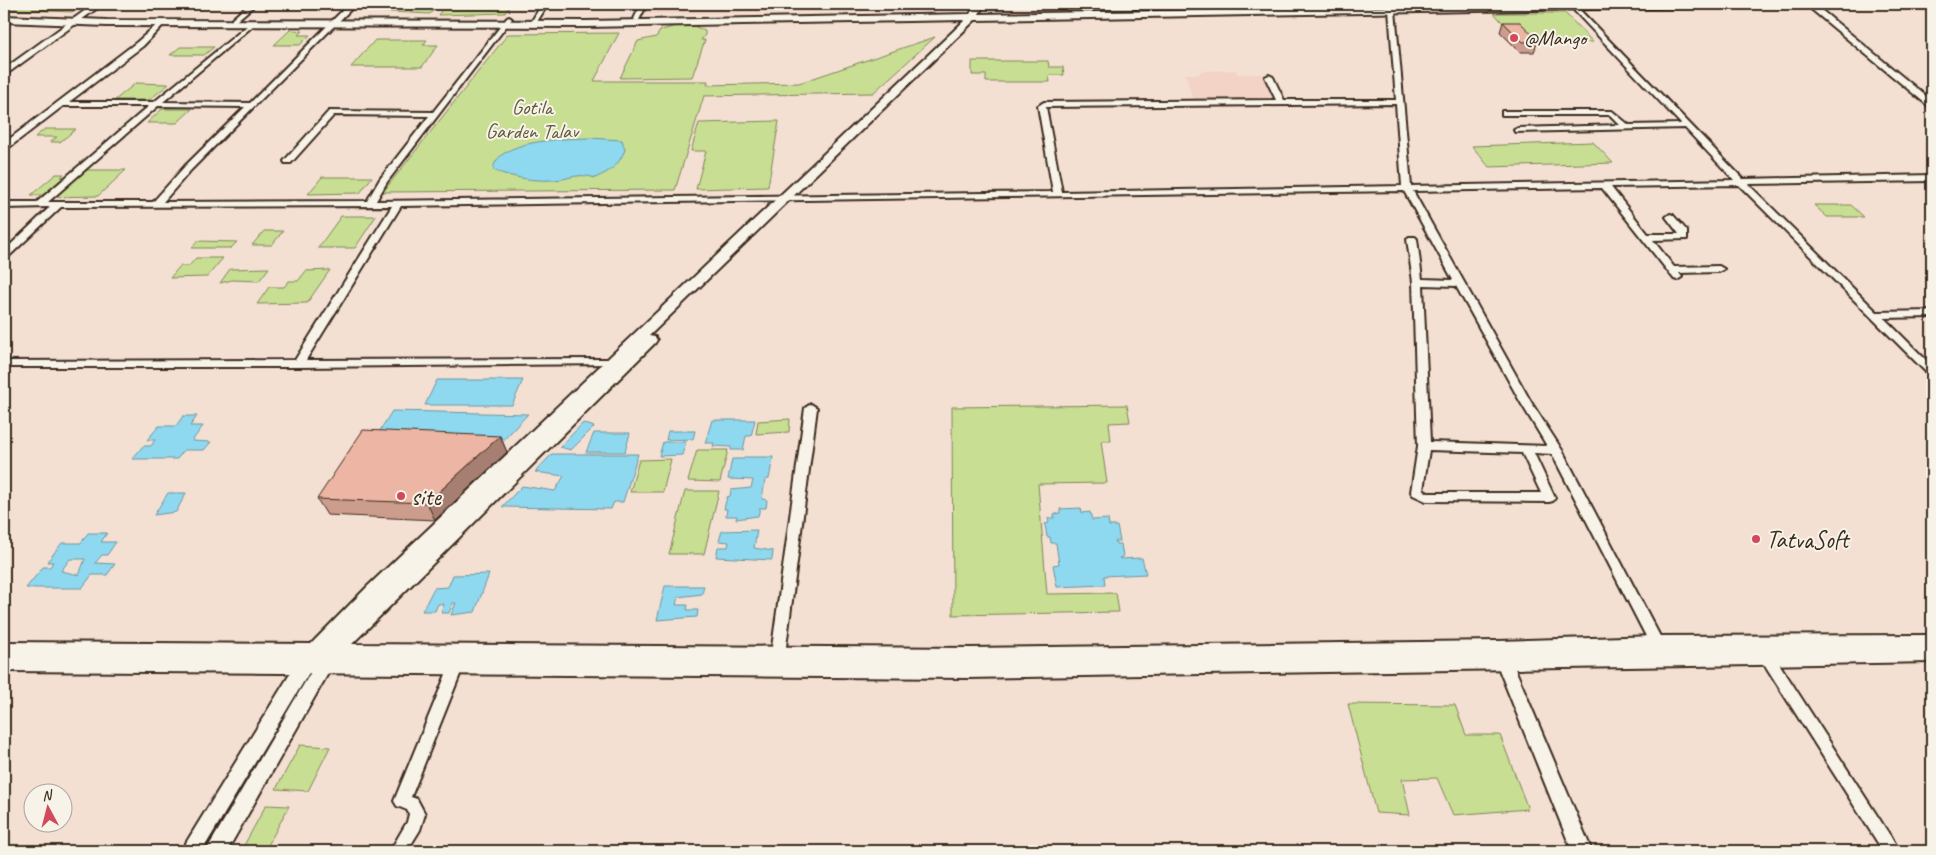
<svg xmlns="http://www.w3.org/2000/svg" width="1936" height="855" font-family="Caveat,sans-serif">
<rect width="100%" height="100%" fill="#f4e0d3"/>
<filter id="ink" filterUnits="userSpaceOnUse"><feTurbulence type="fractalNoise" baseFrequency=".02" numOctaves="2"/><feDisplacementMap in="SourceGraphic" scale="10" xChannelSelector="R" yChannelSelector="G"/><feConvolveMatrix kernelMatrix="1 2 1 2 8 2 1 2 1" color-interpolation-filters="sRGB"/></filter>
<g filter="url(#ink)">
<g fill="#f2d3c5">
<path d="M649 4H828L827 11 644 14Z"/>
<path d="M1236 70 1237 74H1262L1275 101H1194L1185 74H1200V71Z"/>
</g>
<g fill="#c7de93" stroke="#818458">
<path d="M4 4H83L72 12 4 9Z"/>
<path d="M380 4H439L430 14 372 11Z"/>
<path d="M446 4H511L505 13 438 15Z"/>
<path d="M1494 13H1565L1593 42H1528L1518 30H1509Z"/>
<path d="M675 26H694L705 31V35L701 40H705L692 77 620 78 638 41 656 37 660 31Z"/>
<path d="M290 30 303 31 298 35H310L300 45H274Z"/>
<path d="M619 33 594 81H708L707 85 799 83 935 37 873 93 704 96 675 190 383 192 508 34Z"/>
<path d="M375 40H427L423 45H438L422 67H351Z"/>
<path d="M180 47H214L204 55H170Z"/>
<path d="M972 61H1048L1049 67H1063L1064 75H1049L1050 82H986V75H972Z"/>
<path d="M136 83 169 84 149 100H115Z"/>
<path d="M162 109H192L177 123H147Z"/>
<path d="M779 121 768 187 696 189 706 151H691L699 123Z"/>
<path d="M45 129H76L60 142H50L57 137H35Z"/>
<path d="M1593 142 1613 163 1489 167 1472 146Z"/>
<path d="M80 170H126L98 196 50 197Z"/>
<path d="M56 174H64L61 177H69L49 195H31Z"/>
<path d="M322 177H372L360 193 308 194Z"/>
<path d="M1814 205H1851L1864 217H1827Z"/>
<path d="M341 216H376L355 248H318Z"/>
<path d="M264 231H283L272 245H252Z"/>
<path d="M197 241 237 242 231 248H192Z"/>
<path d="M196 258H223L207 277 170 278 180 266H189Z"/>
<path d="M269 268 259 281 232 280 220 283 230 269Z"/>
<path d="M330 270 307 303 257 304 269 287H284L289 281H298L306 271Z"/>
<path d="M1127 405 1130 422 1109 423 1111 441H1101L1107 483 1038 484 1047 594 1116 593 1119 612 953 615 952 407Z"/>
<path d="M790 419 789 432 756 434 758 421Z"/>
<path d="M697 450H728L720 482 688 481Z"/>
<path d="M671 459 663 492H630L639 460Z"/>
<path d="M685 491H719L704 554H669Z"/>
<path d="M1348 704 1455 705 1466 735H1500L1528 809 1453 815 1437 778 1402 779 1410 815 1376 813Z"/>
<path d="M300 745 330 747 308 791 276 789Z"/>
<path d="M266 805 289 806 265 851H241Z"/>
</g>
<g fill="#8fd9f0" stroke="#6d939c" fill-rule="evenodd">
<path d="M589 138 622 140 625 150C618 166 611 171 595 178 578 172 571 179 554 180 532 181 514 178 493 170 496 139 565 139 589 138Z"/>
<path d="M437 380H523L512 405H425Z"/>
<path d="M392 411 528 414 496 448 371 445Z"/>
<path d="M183 416H197L190 426H203L192 441 211 442 204 450H184L177 459H132L143 446H151L155 440H147L159 426H176Z"/>
<path d="M712 420H755L751 436H746L743 450H731V447L713 446 714 443H705Z"/>
<path d="M583 423 594 427 571 450 560 447Z"/>
<path d="M668 431H695L693 439 666 440Z"/>
<path d="M594 433H630L625 452H586Z"/>
<path d="M663 442H686L682 455 659 456Z"/>
<path d="M552 454H638L623 502H614L611 509 502 507 522 486 555 491 564 476 535 472Z"/>
<path d="M745 457H773L769 479 765 480 762 499 767 500 766 508H760L758 516 736 519 737 516H726L727 509H724L727 497 730 496 731 490 751 488 753 480 728 479 732 459H744Z"/>
<path d="M168 493H186L176 512 154 515Z"/>
<path d="M1081 508 1082 513 1090 512 1092 520 1108 519 1109 526H1117L1120 541H1115L1116 544H1121L1123 557 1119 558 1120 559 1142 558 1146 574 1104 576 1105 585 1057 587 1053 565 1059 564 1056 543H1051L1050 537H1047L1045 524 1049 523 1048 518H1054V514L1060 513V509Z"/>
<path d="M757 530 754 548 773 551 772 560 716 557 718 547H728L729 542 719 541 722 531Z"/>
<path d="M88 533H107L101 542H116L107 555H102L95 563 115 564 107 575H92L82 588H26L43 567H50L53 562H47L62 543H81ZM70 559H85L79 575 61 571Z"/>
<path d="M489 574 475 612 451 615 456 603H453L449 613H441L444 604H438L435 611H422L434 588 448 587 453 575Z"/>
<path d="M665 586H704L702 594 678 597 676 605H688L687 610H698L697 617 657 620Z"/>
</g>
<g fill="none" stroke-linecap="round" stroke-linejoin="round">
<g stroke="#3b2a1e" stroke-width="4">
<g id="minor">
<path d="M249 4H256L236 21H232V19Z"/>
<path d="M349 4H356L191 170 163 202 367 201 380 179 429 116 334 115 291 163H285L284 161 329 111 433 112 507 18 509 17 512 19 511 20 387 182 376 201 1053 192 1038 106 1044 102 1276 100 1265 77 1269 75 1273 77 1284 100H1396L1389 10 1386 4H1390L1395 10 1411 186 1734 180 1685 128 1515 132 1514 130 1518 128 1620 125 1610 115H1502V111H1612L1629 125 1681 124 1568 4H1574L1743 179 1932 175V181L1748 184 1877 312 1932 311V317L1884 318 1932 366V375L1928 374 1739 185 1611 187 1648 234H1679L1666 217 1670 214 1673 215 1687 231V239L1653 240 1674 267 1719 266 1724 269 1719 272 1679 273 1682 277 1677 280 1674 279 1602 188 1413 191 1531 402 1562 450 1664 644 1662 648 1657 650 1652 648 1552 454 1534 453 1555 498 1553 501 1549 502 1426 501 1413 495 1411 492 1418 446 1413 282 1407 239 1409 237H1415L1417 239 1422 279 1453 280 1404 191 401 206 306 360 612 359 616 360 617 362 616 364 298 367H4V361L295 360 392 206 61 207 7 258 4 259V251L50 207 4 208V202H37L149 106H63L7 149H4V143L137 42 160 22 165 23 143 46 69 102H154L252 22 255 24 254 25 163 102 250 103ZM1396 104 1402 186 1062 192 1046 107ZM158 106 245 107 185 166 153 202H48ZM1423 285 1456 286 1521 403 1547 446 1430 442ZM1429 450 1522 453 1541 493H1428L1423 490Z"/>
<path d="M542 4H548L535 25H531L530 24Z"/>
<path d="M641 4H647L639 20H635L634 19Z"/>
<path d="M1135 4H1141L1142 10H1138Z"/>
<path d="M811 404 817 408 784 662 782 666 777 668 772 666 770 662 805 408Z"/>
<path d="M1766 649 1771 651 1900 851H1883L1761 659 1759 655 1761 651Z"/>
<path d="M456 661 461 663 463 667 411 797 417 799 425 814 420 830 407 851H390L407 822 409 814 407 810 397 806 394 801 449 667 451 663Z"/>
</g>
</g>
<g stroke="#3b2a1e" stroke-width="4">
<g id="tertiary">
<path d="M94 4H103L4 76V69Z"/>
<path d="M1805 4H1814L1932 101V109Z"/>
<path d="M1500 645 1506 647 1508 652 1592 851H1572L1492 652 1494 647Z"/>
<path d="M324 658 330 660 332 665 330 670 227 851H206L318 660Z"/>
<path d="M304 659 310 661 312 666 310 671 202 851H181L298 661Z"/>
</g>
</g>
<g stroke="#3b2a1e" stroke-width="4">
<g id="secondary">
<path d="M976 4H984L979 14 1569 4H1709L1705 7 975 20 649 336 655 337 657 340 655 343 352 644 972 648 1498 641 1657 636 1932 635V662L968 678 4 671V642L311 644 368 586 965 20 586 27 107 26 4 22V16L107 20 586 21 970 14Z"/>
<path d="M1810 4H1819L1814 7Z"/>
</g>
</g>
<use href="#minor" fill="#f7f3e8" fill-rule="evenodd"/>
<use href="#tertiary" fill="#f7f3e8" fill-rule="evenodd"/>
<use href="#secondary" fill="#f7f3e8" fill-rule="evenodd"/>
</g>
<g fill="#cc9c8c" stroke="#3b2a1e">
<path d="M1503 22 1538 41 1534 52H1520L1500 32Z"/>
<path d="M500 436 507 452 435 520 327 515 317 499Z"/>
</g>
<path fill="#a67f72" stroke="#3b2a1e" d="M500 436 507 452 435 520 427 503Z"/>
<g fill="#edb5a3" stroke="#3b2a1e">
<path d="M1503 22H1520L1538 41 1523 42Z"/>
<path d="M363 430 500 436 427 503 317 499Z"/>
</g>
</g>
<g fill="#d1495b" stroke="#f7f3e8" stroke-width="2">
<circle cx="1514" cy="38" r="5"/>
<circle cx="401" cy="496" r="5"/>
<circle cx="1756" cy="539" r="5"/>
</g>
<g text-anchor="middle" stroke-width="4" stroke-linejoin="round" paint-order="stroke">
<g font-size="21" fill="#3b2a1e" stroke="#f7f3e8" text-anchor="start">
<text x="1524" y="45">@Mango</text>
</g>
<g font-size="21" fill="#5e573b" stroke="#f7f3e8">
<text x="532" y="114">Gotila<tspan x="532" dy="24">Garden Talav</tspan></text>
</g>
<g font-size="25" fill="#3b2a1e" stroke="#f7f3e8" text-anchor="start">
<text x="411" y="505">site</text>
<text x="1766" y="548">TatvaSoft</text>
</g>
</g>
<rect width="1936" height="855" fill="none" stroke="#f7f3e8" stroke-width="20"/>
<rect x="10" y="10" width="1916" height="835" fill="none" stroke="#3b2a1e" stroke-width="2" filter="url(#ink)"/>
<g transform="translate(48 808) rotate(353)"><circle r="24" fill="#f7f3e8" stroke="#aca397"/>
<path d="M0-4L9 19L0 12L-9 19Z" fill="#d1495b"/>
<text y="-8" font-size="14" font-weight="bold" text-anchor="middle" fill="#3b2a1e">N</text>
</g>
</svg>
